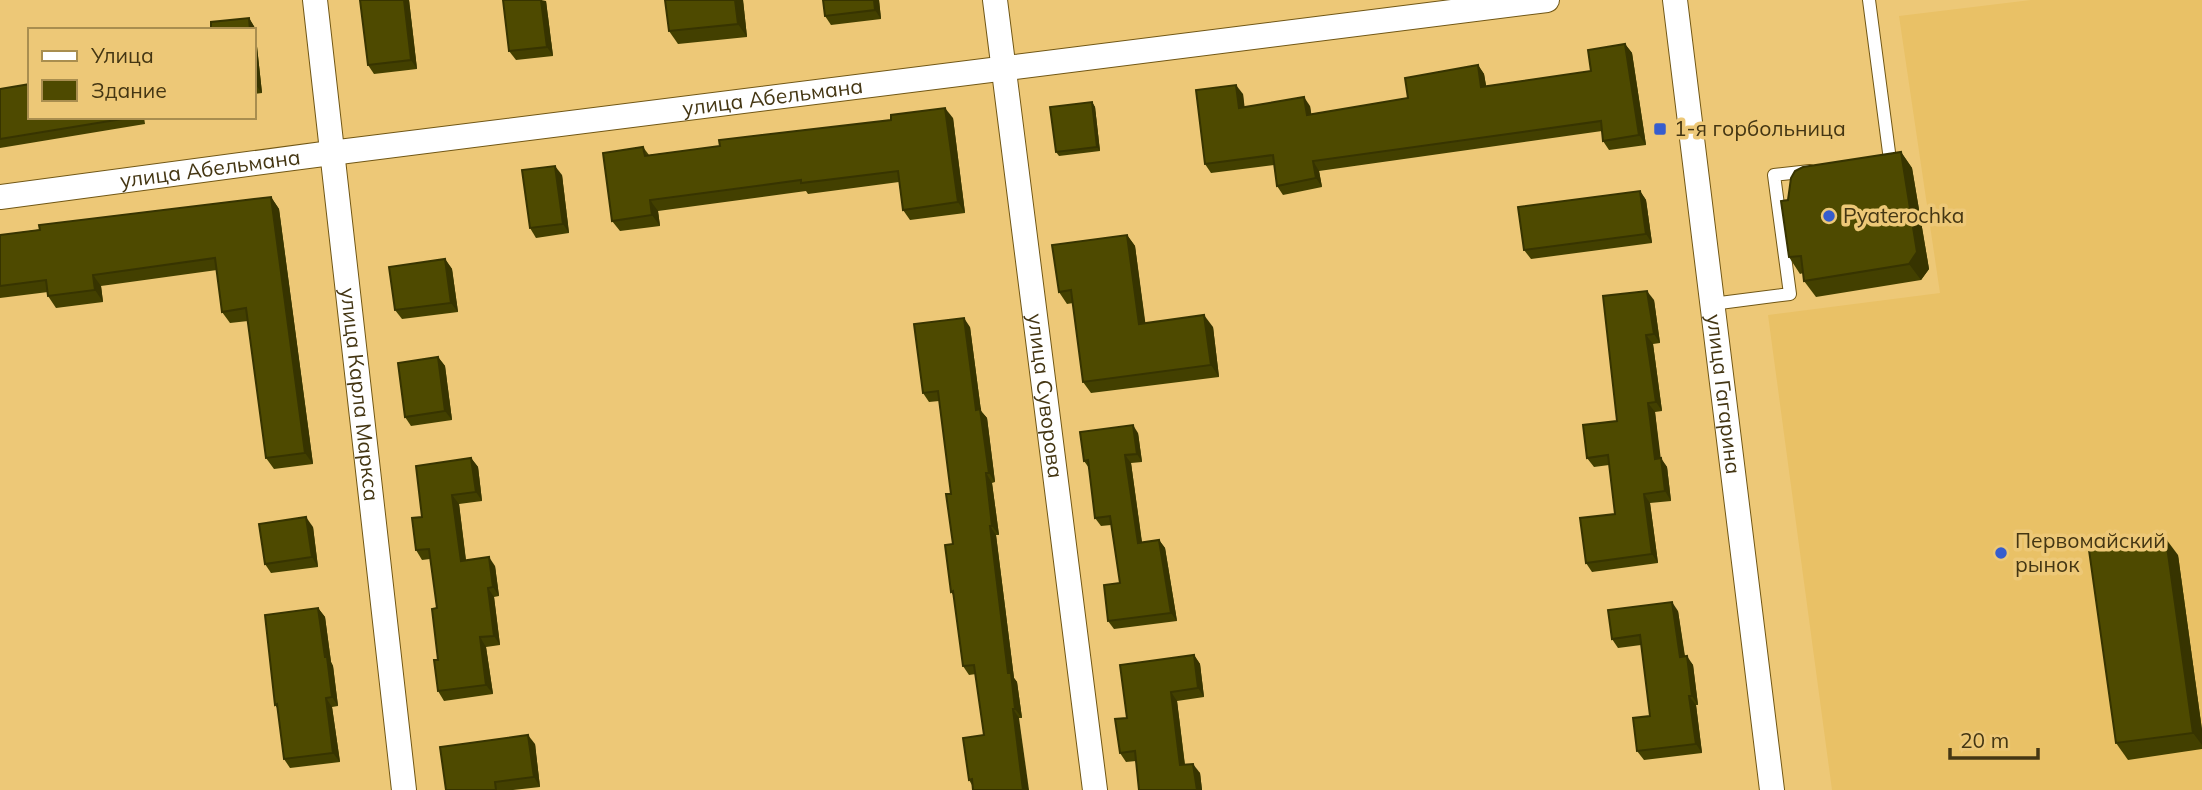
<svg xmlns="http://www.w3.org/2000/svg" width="2202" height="790" font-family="Mulish,sans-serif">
<rect width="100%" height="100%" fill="#edc877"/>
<path fill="#e9c166" d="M2031 0H2202V790H1832L1768 315 1940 293 1899 16Z"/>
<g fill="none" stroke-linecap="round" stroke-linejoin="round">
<g stroke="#715715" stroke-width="14">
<g id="lane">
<path d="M1869 0 1890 160 1880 162"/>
<path d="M1712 304 1790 294 1774 175 1810 171"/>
</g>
</g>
<g stroke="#715715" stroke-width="26">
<g id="street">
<path id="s1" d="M315 0 404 790"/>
<path id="s2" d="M995 0 1095 790"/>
<path id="s3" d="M1675 0 1772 790"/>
<path id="s4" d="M0 197 331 153 1547 0"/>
</g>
</g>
<use href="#lane" stroke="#fff" stroke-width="12"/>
<use href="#street" stroke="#fff" stroke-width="24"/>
</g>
<g fill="#434000">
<path d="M409 0 417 69 374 74 368 65Z"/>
<path d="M743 0 747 37 678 44 669 31Z"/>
<path d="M823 0H879L881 19 831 25 825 16Z"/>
<path d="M546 1 553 56 516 60 509 51Z"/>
<path d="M249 18 255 28 262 93 254 94V30Z"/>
<path d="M1625 44 1632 53 1646 145 1609 150 1603 141 1602 131 1319 171 1322 187 1283 195 1277 186 1274 165 1211 173 1205 164 1243 94 1244 108 1310 106 1311 114 1408 98 1478 65 1484 74 1486 86 1591 71Z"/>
<path d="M0 89 30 117H144L145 124 0 148Z"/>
<path d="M1092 102 1095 107 1100 151 1059 156 1056 152Z"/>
<path d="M953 118 965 213 910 220 903 210 899 182 808 194 806 191 658 211 660 226 620 231 612 221 643 147 649 155Z"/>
<path d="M1901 152 1912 168 1929 269 1921 280 1816 297 1804 281 1803 273 1800 274 1789 257 1788 200Z"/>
<path d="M562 175 569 233 536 238 530 228Z"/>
<path d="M1640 191 1646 200 1652 243 1531 259 1524 250Z"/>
<path d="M271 197 279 209 313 464 274 469 266 458 248 321 230 323 222 312 217 270 101 286 103 302 56 308 48 296V292L0 298V235Z"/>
<path d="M1127 235 1135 246 1145 323 1213 327 1219 377 1091 393 1083 382 1073 303 1067 304 1059 292Z"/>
<path d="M445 259 452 269 458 312 402 319 395 310Z"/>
<path d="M1654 300 1660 343 1653 344 1662 411 1655 412 1660 458 1667 467 1671 501 1650 503 1658 563 1592 572 1586 563 1615 514 1609 465 1594 467 1587 458 1617 421Z"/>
<path d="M970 327 981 411 987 418 995 482 992 483 999 535H996L1014 678 1017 682 1022 718H1019L972 785 969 780 984 735 976 674 969 675 963 666 954 596 951 592 953 544 951 494 939 401 929 402 923 393Z"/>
<path d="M438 357 445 366 452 420 411 426 405 417Z"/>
<path d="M1138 433 1142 462 1131 463 1142 542 1159 540 1165 548 1177 621 1114 629 1108 621 1120 583 1111 525 1101 526 1095 518 1089 468 1084 461Z"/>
<path d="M471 458 478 467 482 501 459 504 466 560 495 566 499 596 494 597 500 645 486 647 493 694 444 701 438 691 437 608 430 559 422 560 416 550 422 517Z"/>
<path d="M313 527 318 567 271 573 265 564Z"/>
<path d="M2178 555 2202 730V749L2128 760 2116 743Z"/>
<path d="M318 608 325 617 331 662 333 666 338 706 332 707 340 762 290 768 284 759 278 709 275 705Z"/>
<path d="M1678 611 1685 656 1693 665 1698 705H1696L1702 753 1644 760 1637 751 1650 716 1641 645 1618 648 1612 639Z"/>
<path d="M1194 655 1200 664 1204 697 1177 701 1185 765 1200 773 1202 790H1139L1136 761 1126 762 1120 753 1127 718Z"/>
<path d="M535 744 540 787 513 790H446Z"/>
</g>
<g fill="#373400">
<path d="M404 0H409L417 69 411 60Z"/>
<path d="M541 0 546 1 553 56 547 47Z"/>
<path d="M735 0H743L747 37 738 24Z"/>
<path d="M874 0H879L881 19 875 10Z"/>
<path d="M249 18 255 28 262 93 255 84 254 68V30H250Z"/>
<path d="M1625 44 1632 53 1646 145 1639 135Z"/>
<path d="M1478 65 1484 74 1488 96 1481 87Z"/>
<path d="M1236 85 1243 94 1246 118 1239 108Z"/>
<path d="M1304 97 1310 106 1313 124 1307 115Z"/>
<path d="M1092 102 1095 107 1100 151 1097 147Z"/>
<path d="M945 108 953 118 965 213 958 202Z"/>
<path d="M1901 152 1912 168 1929 269 1921 280 1909 264Z"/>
<path d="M1313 161 1319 171 1322 187 1316 178Z"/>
<path d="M555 166 562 175 569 233 563 224Z"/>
<path d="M1640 191 1646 200 1652 243 1646 234Z"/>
<path d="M271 197 279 209 313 464 305 453Z"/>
<path d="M650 200 658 211 660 226 652 215Z"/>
<path d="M1127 235 1135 246 1147 335 1139 324Z"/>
<path d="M445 259 452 269 458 312 451 303Z"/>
<path d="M93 275 101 286 103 302 95 290Z"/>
<path d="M1647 291 1654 300 1660 343 1654 334Z"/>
<path d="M1204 315 1213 327 1219 377 1211 365Z"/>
<path d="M964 318 970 327 981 411 987 418 995 482 989 473 976 410Z"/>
<path d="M1646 335 1653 344 1662 411 1656 402Z"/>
<path d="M438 357 445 366 452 420 445 411Z"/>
<path d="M1648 403 1655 412 1662 468 1655 459Z"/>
<path d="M1133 425 1138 433 1142 462 1137 454Z"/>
<path d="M1125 455 1131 463 1143 551 1138 543Z"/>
<path d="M471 458 478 467 482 501 476 492Z"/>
<path d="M1661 458 1667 467 1671 501 1665 491Z"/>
<path d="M986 473 992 483 999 535 992 526Z"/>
<path d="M1644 494 1650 503 1658 563 1652 554Z"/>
<path d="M452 495 459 504 467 570 461 561Z"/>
<path d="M306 517 313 527 318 567 312 557Z"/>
<path d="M990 526 996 535 1014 678 1017 682 1022 718 1015 709 1008 673Z"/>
<path d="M2166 539 2178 555 2202 730V745L2193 733Z"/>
<path d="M1159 540 1165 548 1177 621 1171 613Z"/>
<path d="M489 557 495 566 499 596 493 587Z"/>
<path d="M488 588 494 597 500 645 494 636Z"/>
<path d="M1672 602 1678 611 1686 666 1680 657Z"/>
<path d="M318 608 325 617 331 662 333 666 338 706 332 697Z"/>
<path d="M480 637 486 647 493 694 486 685Z"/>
<path d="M1194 655 1200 664 1204 697 1198 688Z"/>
<path d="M1687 656 1693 665 1698 705 1692 696Z"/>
<path d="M1171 692 1177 701 1186 775 1180 765Z"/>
<path d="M1689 696 1696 705 1702 753 1696 744Z"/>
<path d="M326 698 332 707 340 762 333 753Z"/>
<path d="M1013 709 1019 718 1029 790H1023Z"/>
<path d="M528 735 535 744 540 787 534 777Z"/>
<path d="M1193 764 1200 773 1202 790H1197Z"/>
</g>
<g fill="#4e4a00" stroke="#373400" stroke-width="2">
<path d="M360 0H404L411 60 368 65Z"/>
<path d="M503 0H541L547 47 509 51Z"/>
<path d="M665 0H735L738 24 669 31Z"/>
<path d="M823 0H874L875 10 825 16Z"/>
<path d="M249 18 250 30H211V22Z"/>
<path d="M1625 44 1639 135 1603 141 1601 121 1313 161 1316 178 1277 186 1273 155 1205 164 1196 90 1236 85 1239 108 1304 97 1307 115 1408 98 1405 78 1478 65 1481 87 1591 71 1588 50Z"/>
<path d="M30 84V117H134L0 139V89Z"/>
<path d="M1092 102 1097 147 1056 152 1050 107Z"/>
<path d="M945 108 958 202 903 210 898 171 801 183V180L650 200 652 215 612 221 603 153 643 147 645 156 720 146 719 140 891 120V115Z"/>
<path d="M1901 152 1917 252 1909 264 1804 281 1801 256 1789 257 1781 201 1788 200 1791 178 1795 171 1803 167Z"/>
<path d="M555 166 563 224 530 228 522 170Z"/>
<path d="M1640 191 1646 234 1524 250 1518 207Z"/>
<path d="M271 197 305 453 266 458 246 308 222 312 215 258 93 275 95 290 48 296 46 280 0 286V235L40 230 39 225Z"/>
<path d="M1127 235 1139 324 1204 315 1211 365 1083 382 1071 290 1059 292 1052 245Z"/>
<path d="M445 259 451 303 395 310 389 267Z"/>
<path d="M1647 291 1654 334 1646 335 1656 402 1648 403 1655 459 1661 458 1665 491 1644 494 1652 554 1586 563 1580 518 1615 514 1608 455 1587 458 1583 425 1617 421 1603 296Z"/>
<path d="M964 318 976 410 980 409 989 473H986L992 526H990L1008 673H1011L1015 709H1013L1023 790H973L972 779 969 780 963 738 984 735 974 665 963 666 953 591 951 592 945 545 953 544 946 494H951L938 391 923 393 914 324Z"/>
<path d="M438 357 445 411 405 417 398 363Z"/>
<path d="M1133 425 1137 454 1125 455 1138 543 1159 540 1171 613 1108 621 1104 585 1120 583 1110 516 1095 518 1088 460 1084 461 1080 432Z"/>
<path d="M471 458 476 492 452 495 461 561 489 557 493 587 488 588 494 636 480 637 486 685 438 691 434 660H438L432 609 437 608 429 549 416 550 412 518 422 517 416 466Z"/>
<path d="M306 517 312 557 265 564 259 524Z"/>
<path d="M2166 539 2193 733 2116 743 2089 550Z"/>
<path d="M1672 602 1680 657 1687 656 1692 696H1689L1696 744 1637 751 1633 718 1650 716 1640 635 1612 639 1608 610Z"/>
<path d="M318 608 325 657H327L332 697 326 698 333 753 284 759 277 704 275 705 265 615Z"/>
<path d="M1194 655 1198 688 1171 692 1180 765 1193 764 1197 790H1139L1135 751 1120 753 1115 719 1127 718 1120 665Z"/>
<path d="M528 735 534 777 495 782 496 790H446L440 747Z"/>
</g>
<g fill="#365dcd" stroke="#edc877" stroke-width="2.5">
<rect x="1653" y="122" width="14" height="14" rx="3.5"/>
<circle cx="1829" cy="216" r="7"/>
<circle cx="2001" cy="553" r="7"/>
</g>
<g text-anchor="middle" stroke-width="7" stroke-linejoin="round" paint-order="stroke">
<g font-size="21" fill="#443613" stroke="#edc877">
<text dy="7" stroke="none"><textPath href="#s4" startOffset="779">улица Абельмана</textPath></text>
<text dy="7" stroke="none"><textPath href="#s4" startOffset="212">улица Абельмана</textPath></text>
<text dy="7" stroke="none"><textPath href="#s1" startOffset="397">улица Карла Маркса</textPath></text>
<text dy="7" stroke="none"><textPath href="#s2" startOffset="399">улица Суворова</textPath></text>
<text dy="7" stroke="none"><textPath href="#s3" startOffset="397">улица Гагарина</textPath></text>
</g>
<g font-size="21" fill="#443613" stroke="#edc877" text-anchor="start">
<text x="1674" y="136">1-я горбольница</text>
<text x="1843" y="223">Pyaterochka</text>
<text x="2015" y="548">Первомайский<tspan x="2015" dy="24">рынок</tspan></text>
</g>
</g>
<rect x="28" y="28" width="228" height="91" fill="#edc877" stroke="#a98e4f" stroke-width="2"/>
<rect x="42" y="51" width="35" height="10" fill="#ffffff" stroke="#a98e4f" stroke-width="2"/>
<text x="91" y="63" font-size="21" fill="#443613">Улица</text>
<rect x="42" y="80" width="35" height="21" fill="#4e4a00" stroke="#a98e4f" stroke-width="2"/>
<text x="91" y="98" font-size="21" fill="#443613">Здание</text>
<path d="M1950 748v10h88v-10" fill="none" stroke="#443613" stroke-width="3.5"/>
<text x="1960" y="748" font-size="21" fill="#443613" stroke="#edc877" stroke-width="5" paint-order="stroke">20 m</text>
</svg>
